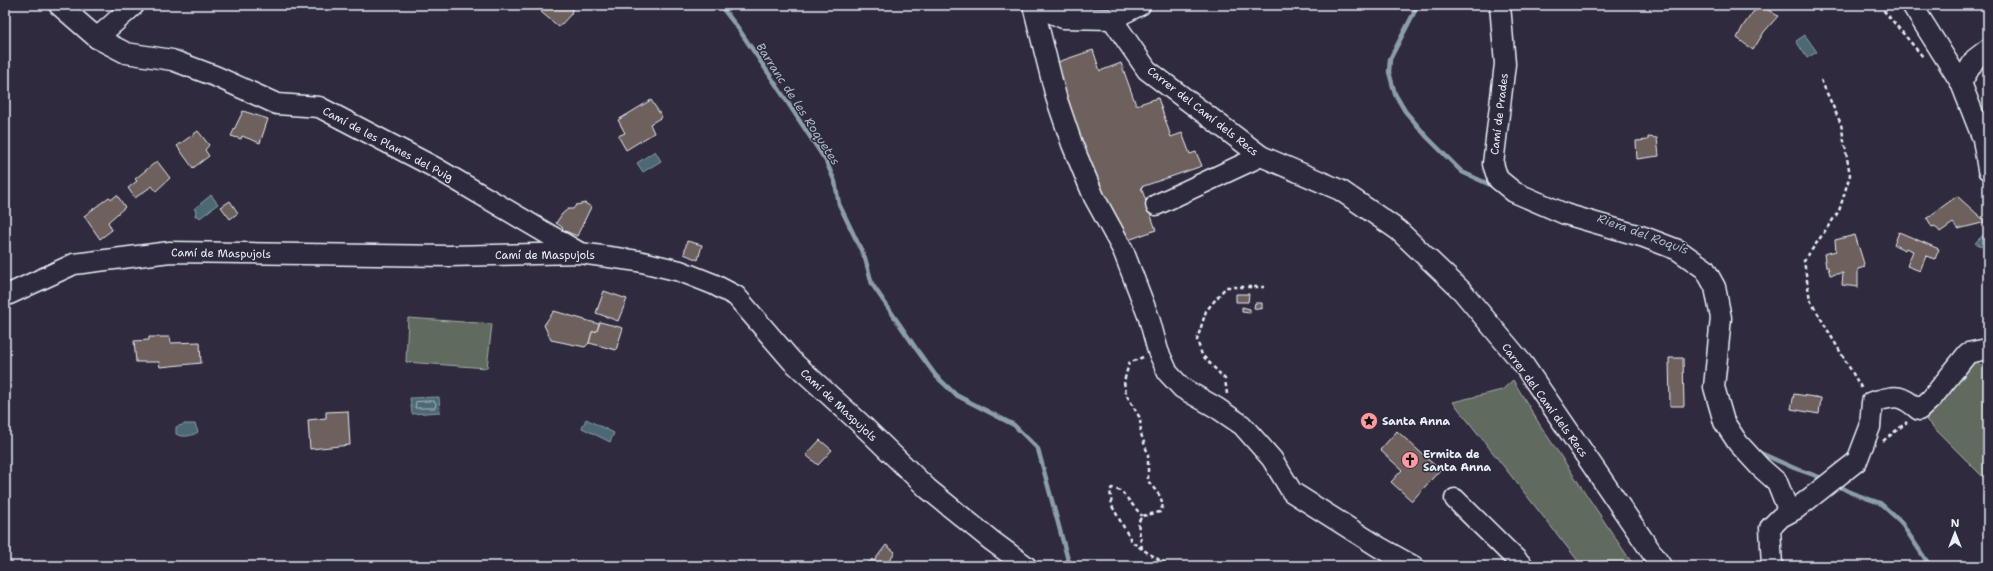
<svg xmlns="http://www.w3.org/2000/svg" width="1993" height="571" font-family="'Shantell Sans',sans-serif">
<rect width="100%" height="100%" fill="#2f2a3d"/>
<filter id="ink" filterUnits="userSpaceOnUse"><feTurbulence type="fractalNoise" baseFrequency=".025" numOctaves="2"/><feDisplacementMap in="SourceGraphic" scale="8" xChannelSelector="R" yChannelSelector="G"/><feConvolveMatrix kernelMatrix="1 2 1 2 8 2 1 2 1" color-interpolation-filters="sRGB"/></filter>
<g filter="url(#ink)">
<g fill="#616b5f" stroke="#a4aeac">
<path d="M408 318 492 324 487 368 406 362Z"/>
<path d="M1973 359 1988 371V482L1926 420Z"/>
<path d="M1513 380 1540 425 1634 566H1582L1453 402 1502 390Z"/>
</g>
<g fill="#4d6775" stroke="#8b9ea9">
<path d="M1805 35 1817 52 1807 58 1796 41Z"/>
<path d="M655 151 661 161 643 172 637 163Z"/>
<path d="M211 195 218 204 200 218 198 216H195L196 211 194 209Z"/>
<path d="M1987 231 1988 242 1984 247 1975 243Z"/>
<path d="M439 397 440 412 412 414 410 398Z"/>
<path d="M586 419 614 433 610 442 582 428Z"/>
<path d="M185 424H195L198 432C192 436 183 438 176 434V427Z"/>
</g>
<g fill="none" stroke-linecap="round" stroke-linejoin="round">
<path stroke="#aabac4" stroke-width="1" d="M434 401 436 403 435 408H415L416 402Z"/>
<g stroke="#8b9ea9" stroke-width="4.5">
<path d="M720 5 738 28 771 77 826 161 835 182 839 204 865 258 872 284 917 350 936 376 956 395 1014 425 1038 449 1068 560 1073 566"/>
<path d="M1418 5 1390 59 1389 72 1395 94 1405 111 1427 137 1462 172 1495 187"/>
<path d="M1756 451 1794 468 1825 479"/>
<path d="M1835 484 1852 493 1880 503 1900 521 1930 566"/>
</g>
</g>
<g fill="#6e605c" stroke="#e8f1f8">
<path d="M547 5H573L571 14 559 27 541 12Z"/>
<path d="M1762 6 1778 16 1764 32 1753 50 1737 38 1743 26 1753 12Z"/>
<path d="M1093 50 1100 71 1121 63 1136 105 1158 98 1171 137 1182 133 1190 154 1196 152 1202 166 1141 187 1156 230 1123 242 1049 65Z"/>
<path d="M651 100 662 117 650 124 654 133 626 150 618 136 625 133 618 120Z"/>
<path d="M243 111 268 119 260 143 242 136 241 139 231 136Z"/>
<path d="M198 131 209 145 205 150 209 156 193 168 177 146Z"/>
<path d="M1648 137 1657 138 1659 156 1637 159 1636 141 1648 140Z"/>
<path d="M157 161 170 178 156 191 152 186 135 198 128 188 137 181 135 179Z"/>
<path d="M117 195 125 207 108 222 112 230 100 239 84 216 109 197 112 199Z"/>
<path d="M1957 196 1986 222 1958 229 1953 223 1940 232 1935 226 1932 227 1927 218Z"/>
<path d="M230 201 238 213 230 219 221 207Z"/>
<path d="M585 203 591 207 577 236 563 230 562 227 556 223 562 214 568 209H573L576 205Z"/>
<path d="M1899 232 1939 249 1935 259 1926 256 1920 271 1907 266 1913 251 1906 248 1905 250 1894 245Z"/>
<path d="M1855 235 1865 267 1858 269V287L1842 285 1843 273 1830 275 1828 267H1826L1824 254 1836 251 1835 240Z"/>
<path d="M687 241 702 245 698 260 684 254Z"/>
<path d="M604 291 627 299 618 321 596 313Z"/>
<path d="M1236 294H1249L1248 302H1236Z"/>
<path d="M1255 303H1262V309L1254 308Z"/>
<path d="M1242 307 1250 309V313L1242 312Z"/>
<path d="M554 311 599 324 597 331 592 332 589 343 585 347 551 340 544 325Z"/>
<path d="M600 322 623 328 616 350 589 343 592 332 597 331Z"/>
<path d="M149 337H170L171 343 200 342 201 363 160 367 159 362H136L134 341 149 340Z"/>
<path d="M1669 358H1683L1684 406H1670Z"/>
<path d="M1794 394 1821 398 1819 414 1791 409Z"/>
<path d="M348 411 350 445 310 449 308 420 326 418V412Z"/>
<path d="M1397 431 1440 470 1412 501 1391 482 1402 470 1380 450Z"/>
<path d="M820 440 832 450 818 465 806 455Z"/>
<path d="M886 545 895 552 889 561 895 566H866L872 559 874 561Z"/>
</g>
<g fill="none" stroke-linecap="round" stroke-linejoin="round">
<g stroke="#e8f1f8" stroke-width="23">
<g id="minor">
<path d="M59 5 97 38 126 53 172 60 215 76 277 104 319 107 434 167 580 253"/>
<path d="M1033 5 1056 97 1072 144 1094 197 1123 250 1149 318 1158 351 1168 373 1182 388 1217 408 1242 425 1272 459 1292 492 1379 547 1413 566"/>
<path d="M1033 5 1063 18 1112 19 1140 5"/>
<path d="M1500 5 1505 64 1493 164 1498 179 1514 192 1565 214 1644 237 1678 250 1705 269 1715 287 1721 318 1714 387 1724 422 1738 443 1760 467 1777 482 1789 512"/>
<path d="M1912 5 1961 83 1983 139 1988 170"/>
<path d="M1112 19 1147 70 1261 156 1340 190 1398 230 1462 291 1523 364 1661 566"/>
<path d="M97 38 134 5"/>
<path d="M1961 83 1975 59 1988 49"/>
<path d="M1156 205 1261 156"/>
<path d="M5 296 74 264 170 252 449 256 580 253 638 261 680 271 713 284 736 296 792 361 861 424 928 489 992 541 1026 566"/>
<path d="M1455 499 1523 566"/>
<path d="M1772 566 1770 528 1781 517 1796 509 1857 461 1870 427 1872 402C1896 396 1899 393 1919 410L1932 398 1968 353 1987 349 1988 350"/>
</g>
</g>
<g stroke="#e8f1f8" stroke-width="2.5" stroke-dasharray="4 3" stroke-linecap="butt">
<path d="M1879 5 1924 58"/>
<path d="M1821 80 1841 124 1850 175 1839 211 1804 261 1810 300 1862 389"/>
<path d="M1143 357 1129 363 1124 382 1126 394 1140 418 1141 434 1148 454V481L1160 496 1163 505 1160 512 1142 516 1138 523 1142 549 1169 566"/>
<path d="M1227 394 1225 379 1202 355 1197 340 1206 311 1226 287H1264"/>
<path d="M1883 441 1907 422"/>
<path d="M1142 549 1132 542 1112 506 1110 490 1112 488 1121 491 1142 516"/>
</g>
<use href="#minor" stroke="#2f2a3d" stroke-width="20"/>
</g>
</g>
<defs>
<g id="sight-disc" transform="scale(0.9)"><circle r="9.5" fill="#ff9aa2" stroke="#2f2a3d"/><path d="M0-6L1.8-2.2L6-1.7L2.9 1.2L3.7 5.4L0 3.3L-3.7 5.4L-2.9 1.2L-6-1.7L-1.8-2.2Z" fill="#111"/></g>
<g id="church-disc" transform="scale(0.9)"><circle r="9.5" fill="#ff9aa2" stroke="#2f2a3d"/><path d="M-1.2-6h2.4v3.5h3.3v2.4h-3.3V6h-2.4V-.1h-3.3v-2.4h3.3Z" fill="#111"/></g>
</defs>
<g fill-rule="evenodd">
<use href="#sight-disc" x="1369" y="421"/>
<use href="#church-disc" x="1410" y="460"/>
</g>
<g text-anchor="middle" stroke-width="3" stroke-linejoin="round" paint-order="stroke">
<g font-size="11" fill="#e8f1f8" stroke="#2f2a3d">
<text transform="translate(1203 111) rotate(38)" y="4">Carrer del Camí dels Recs</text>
<text transform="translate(1499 114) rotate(-83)" y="4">Camí de Prades</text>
<text transform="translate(388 144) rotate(28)" y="4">Camí de les Planes del Puig</text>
<text transform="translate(221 253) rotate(1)" y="4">Camí de Maspujols</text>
<text x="545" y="259">Camí de Maspujols</text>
<text transform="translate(1545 400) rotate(54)" y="4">Carrer del Camí dels Recs</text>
<text transform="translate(839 405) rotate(43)" y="4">Camí de Maspujols</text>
</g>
<g font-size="11" font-weight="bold" fill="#e8f1f8" stroke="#2f2a3d" text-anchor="start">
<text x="1382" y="425">Santa Anna</text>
<text x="1423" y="458">Ermita de<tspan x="1423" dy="13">Santa Anna</tspan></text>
</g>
<g font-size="12" font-style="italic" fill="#aabac4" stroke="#2f2a3d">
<text transform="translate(798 104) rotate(57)" y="4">Barranc de les Roquetes</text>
<text transform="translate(1643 234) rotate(20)" y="4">Riera del Roquís</text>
</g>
</g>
<rect width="1993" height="571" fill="none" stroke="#2f2a3d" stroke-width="20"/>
<rect x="10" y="10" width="1973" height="551" fill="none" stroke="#e8f1f8" stroke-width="1.5" filter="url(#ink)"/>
<g transform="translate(1955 533)" stroke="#2f2a3d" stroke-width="3" paint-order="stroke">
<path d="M0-3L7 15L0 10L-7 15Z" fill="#e8f1f8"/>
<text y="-6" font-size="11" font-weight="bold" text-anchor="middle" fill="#e8f1f8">N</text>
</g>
</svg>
